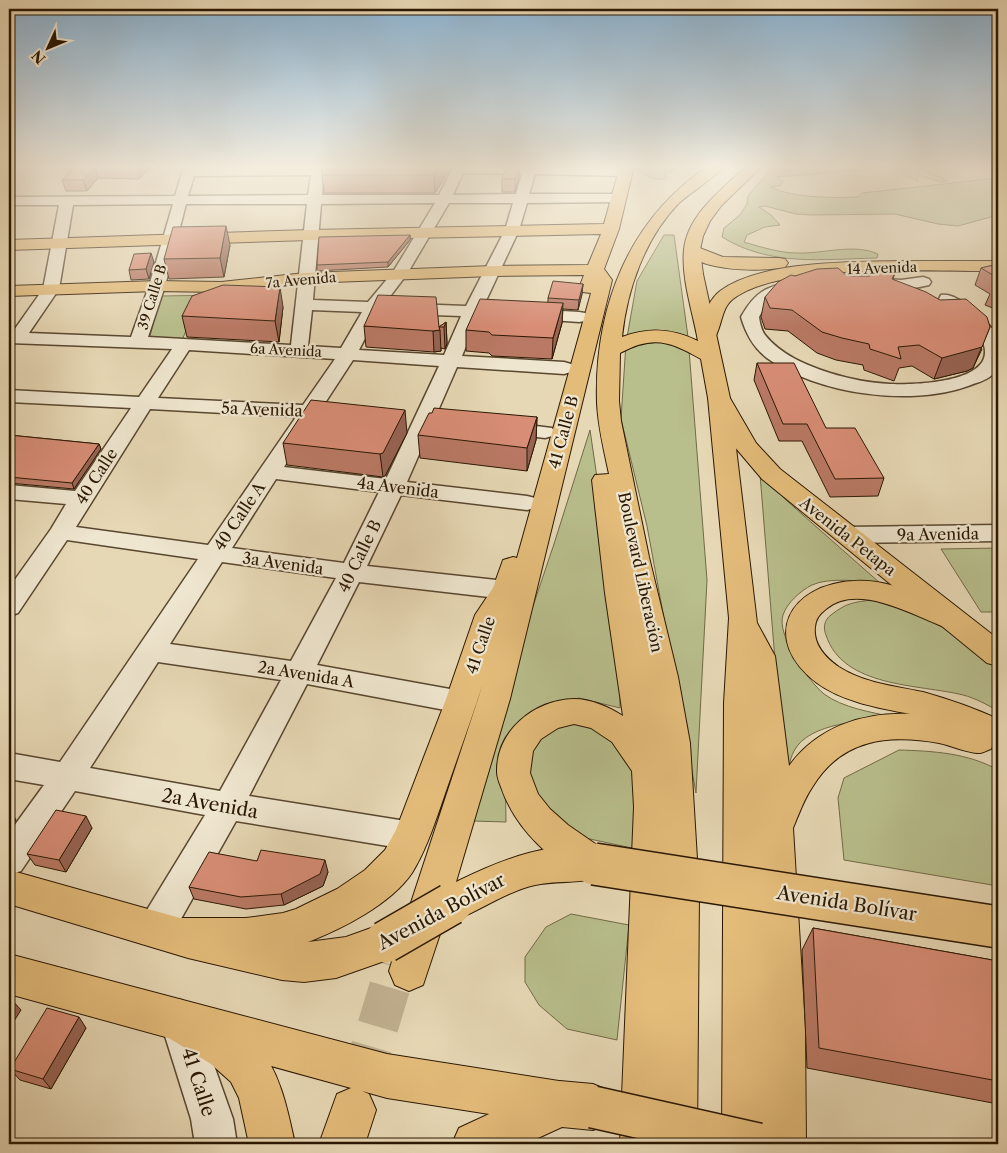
<svg xmlns="http://www.w3.org/2000/svg" width="1007" height="1153" font-family="'Libre Caslon Text',serif">
<rect width="100%" height="100%" fill="#e7d8b5"/>
<filter id="stains"><feTurbulence type="fractalNoise" baseFrequency=".004" numOctaves="4"/><feColorMatrix values="0 0 0 0 .2 0 0 0 0 .09 0 0 0 0 .02 0 0 0 .5 -.17"/></filter>
<radialGradient id="worn" r=".72"><stop offset=".6" stop-color="#630" stop-opacity="0"/><stop offset="1" stop-color="#630" stop-opacity=".3"/></radialGradient>
<g fill="#b8be8c" stroke="#716a47">
<path d="M635 166H679L671 172H665L667 178C654 183 647 174 635 170Z"/>
<path d="M773 166H892L905 169 915 166 948 181 941 182 918 175V181L890 168 879 167 864 171 844 170 840 172 777 177 783 181 782 185 771 187C791 198 835 198 858 197L862 193 998 178V215L958 226 938 224 895 214 812 215 796 214 765 206 759 207 771 215 780 225 765 227 747 235 744 242C761 247 780 253 797 253 824 254 853 243 878 254L877 258C824 259 770 267 722 237L724 228 740 215 747 204 748 196Z"/>
<path d="M664 235H674L688 337 707 580 696 793 647 526 621 419 626 343 637 281Z"/>
<path d="M224 295 193 315 182 340H149L160 296Z"/>
<path d="M590 430 619 627 620 708 579 698 546 704 515 725 505 756 506 822 473 821 509 677 554 544Z"/>
<path d="M760 474 786 500 880 583C861 581 829 577 812 585 800 591 787 603 783 615 776 635 809 682 824 694 843 708 871 712 893 717 865 721 809 722 794 751 789 760 788 774 785 784Z"/>
<path d="M998 548V612H981L941 549Z"/>
<path d="M873 600 905 608 952 632 998 670V711C988 705 975 698 963 695 919 684 843 688 826 635 823 628 824 620 831 615 846 603 854 602 873 600Z"/>
<path d="M580 722 620 743 633 768 638 821 632 848 571 835 545 810 528 779 530 753 540 735 554 724Z"/>
<path d="M899 750C933 751 968 753 998 770V886L844 860 838 798 844 778Z"/>
<path d="M571 914 629 925 617 1040 567 1029 539 1005 525 982V957L546 927Z"/>
</g>
<g fill="none" stroke-linecap="round" stroke-linejoin="round">
<path stroke="#c1b191" stroke-width="41" stroke-dasharray="41 21" stroke-linecap="butt" d="M360 1086 396 966"/>
<g stroke="#59472f" stroke-width="3">
<g id="minor">
<path d="M184 166H196V168L324 166 322 195H439L454 166 626 168 632 172 626 176 535 174 529 194H619L626 198 619 202 527 203 519 230 483 307 493 308 496 312 493 316 478 317 462 356 564 362 571 364 573 368 571 372 564 374 457 367 407 482 527 496 535 498 538 503 535 508 527 510 401 495 367 566 506 581 515 584 519 590 515 596 506 599 359 582 317 665 461 691 471 694 475 702 471 710 461 713 307 684 249 796 412 822 424 826 428 836 424 846 412 850 236 821 168 942 155 947 142 942 137 930 142 918 205 815 75 791 21 871 9 875V833L44 785 9 779V753L60 762 198 559 67 540 18 613 9 616V588L51 529 66 504 9 499V485L75 491 131 408 9 402V390L139 397 172 349 9 343V333H12L43 289 59 205H9V197L175 196ZM463 173 522 174 516 194 453 195ZM311 175 308 195 188 196 194 176ZM435 203 393 272 368 302 313 300 321 204ZM449 203H513L505 230 466 306 385 303 407 274ZM173 204 149 286 131 337 29 333 59 289 73 205ZM186 204H307L291 345 148 337 165 286ZM312 310 362 312 341 348 308 346ZM378 313 461 316 444 355 359 350ZM189 350 335 359 303 405 158 398ZM353 360 439 366 386 479 284 467 315 418 330 416 333 412 330 408 323 406ZM150 409 296 417 208 545 76 527ZM276 479 379 492 344 563 232 548ZM222 562 336 578 291 661 170 644ZM158 662 281 680 220 791 90 768Z"/>
<path d="M923 277 929 279 931 282 929 285C909 290 887 291 867 286L865 283 867 280 873 278 901 280Z"/>
<path d="M796 280 802 282 804 285 802 288C781 294 769 297 759 317 760 323 761 330 765 335 781 355 806 365 830 373 849 379 870 383 890 384 915 385 1005 383 981 338 975 325 952 311 941 303L939 299 941 295C958 291 984 321 996 332L998 335C998 348 1002 365 992 375 986 381 975 383 968 386 910 407 817 394 767 358 753 347 746 334 741 317 756 290 767 287 796 280Z"/>
<path d="M529 309 579 312 585 313 588 317 585 321 579 322 523 318 520 314 523 310Z"/>
<path d="M503 422 552 428 555 432 552 436 545 438 496 432 493 428 496 424Z"/>
<path d="M998 525V541L847 543 839 540 835 535 839 530 847 527Z"/>
<path d="M179 1001 193 1006 198 1020 233 1119 237 1144H195L191 1119 160 1020 165 1006Z"/>
</g>
</g>
<g stroke="#2a1702" stroke-width="2">
<g id="major">
<path d="M620 166H634L619 229 604 269 612 280 510 699 456 882C498 861 560 835 607 852L613 864 607 876C584 884 559 880 535 885 505 892 480 911 451 922L445 919 423 985 409 991 395 985 389 971 393 958 336 978 304 982 282 980 188 958 9 904V870L180 918H246L283 913 296 909 337 889 365 870 385 850 396 830 445 702 475 615 493 588 503 560 513 557 517 558 591 293 582 292 579 288 584 275 493 276 305 283 221 292 157 291 9 296V286L157 281 221 282 305 273 493 266 588 265 601 234 310 240 9 250V240L310 230 604 224ZM483 683 478 699 401 933 399 928 385 923 346 937 308 942C342 929 391 904 412 873 428 847 437 816 447 788 459 753 472 718 483 683Z"/>
<path d="M692 245 723 257 779 258 785 259 788 263 785 267C762 272 699 272 684 250L686 246Z"/>
<path d="M897 261H998V271C934 272 783 261 733 299 721 308 722 327 714 339L707 341 700 339 697 335C703 320 707 301 720 291 761 261 848 262 897 261Z"/>
<path d="M719 392 727 393 756 443 780 469 998 639V666L987 663 762 479 734 446 708 398 711 393Z"/>
<path d="M9 954 387 1054 559 1081 575 1087 581 1103 575 1119 559 1125 387 1098 362 1091 369 1094 376 1110 365 1144H319L337 1094 351 1088 9 994Z"/>
</g>
</g>
<g stroke="#2a1702" stroke-width="2">
<g id="highway">
<path d="M708 166H724C716 177 691 192 679 203 645 238 627 289 622 337 648 327 672 328 698 341 693 313 681 278 684 250 687 215 723 188 747 166H762L721 206 710 221 703 236 700 250 703 274 730 398 757 623 775 656 789 766C817 727 863 712 910 714 879 708 843 702 817 683 759 639 789 584 854 581 878 579 903 588 925 596 939 602 963 607 970 621L966 628 956 631C921 621 861 580 826 609 819 615 816 618 815 627 813 645 826 658 839 667 864 683 894 686 923 692 948 699 974 708 998 719V746L993 744 991 749C987 750 983 753 980 753 971 754 949 745 939 743 888 734 842 739 813 786 804 799 799 814 793 828L805 1027 806 1144H722L724 703 729 618 708 398 701 359C670 341 653 335 620 353L619 401 621 421 649 557 678 677 690 743 699 892 697 1144H620L634 807 632 771 612 742 591 728 574 724 558 728 541 739 533 751 530 773 538 794 550 809 568 825 607 852 613 864 607 876 594 881C553 865 515 829 501 787 499 782 497 777 497 772 496 731 534 700 574 699 591 699 609 707 623 716L605 593 592 480 595 475 609 474C604 450 598 427 597 403 594 308 628 220 708 166Z"/>
<path d="M179 999C202 1008 239 1026 256 1044 280 1070 288 1111 295 1144H249L239 1098 231 1082 211 1064 164 1035 158 1020 164 1005Z"/>
<path d="M560 1081 593 1084 609 1091 616 1107 609 1123 593 1130 562 1127 525 1144H452L459 1128Z"/>
</g>
</g>
<use href="#minor" fill="#efe6cf" fill-rule="evenodd"/>
<use href="#major" fill="#e4bc7a" fill-rule="evenodd"/>
<use href="#highway" fill="#e4bc7a" fill-rule="evenodd"/>
<g stroke="#2a1702" stroke-width="44" stroke-linecap="butt">
<path id="major-bridge" d="M385 942 451 904"/>
</g>
<g stroke="#2a1702" stroke-width="44" stroke-linecap="butt">
<g id="highway-bridge">
<path d="M594 864 998 927"/>
<path d="M593 1107 758 1144"/>
</g>
</g>
<use href="#major-bridge" stroke="#e4bc7a" stroke-width="41"/>
<use href="#highway-bridge" stroke="#e4bc7a" stroke-width="41"/>
</g>
<g fill="#ba7965" stroke="#2a1702">
<path d="M65 166H151L139 179 98 178 87 191H66L62 180 68 174Z"/>
<path d="M452 166 435 193H324L322 175Z"/>
<path d="M519 176 515 192H502V179Z"/>
<path d="M410 235V240L388 267 317 271V265Z"/>
<path d="M230 245 224 277 169 279 164 259Z"/>
<path d="M154 262 149 279 131 280 129 270Z"/>
<path d="M998 264V310L985 305 990 294 975 285 981 268Z"/>
<path d="M896 270 893 279 982 349 973 368 967 371 934 379 912 366 899 368 894 381 864 370 863 365 836 360 817 353 788 331 765 329 761 317 765 297 795 276H870Z"/>
<path d="M583 284 582 294 578 310 563 309 562 323 552 359 492 356 489 353 466 351V330L548 302V298Z"/>
<path d="M283 307 279 342 187 337 182 316Z"/>
<path d="M446 322 447 343 445 349 441 348V351L434 352 366 347 364 326 439 327Z"/>
<path d="M757 363 826 428 884 478 878 496 830 497 802 441H779L754 380Z"/>
<path d="M537 417 536 440 527 471 420 458 418 435Z"/>
<path d="M407 433 385 476 383 477 287 465 283 443Z"/>
<path d="M9 435 99 444 101 449 74 489 9 483V484Z"/>
<path d="M92 828 66 872 35 865 27 854Z"/>
<path d="M257 861 328 872 323 886 284 905 246 909 194 899 189 887Z"/>
<path d="M813 928 998 961V1104L807 1068 802 950Z"/>
<path d="M86 1028 51 1089 20 1080 10 1069Z"/>
</g>
<g fill="#976353" stroke="#2a1702">
<path d="M139 166H151L139 179 137 168Z"/>
<path d="M440 166H452L435 193 434 175Z"/>
<path d="M519 166H520L519 176 515 192V179Z"/>
<path d="M95 168 98 178 87 191 83 180Z"/>
<path d="M226 226 230 245 224 277 220 258Z"/>
<path d="M410 235V240L388 267V262Z"/>
<path d="M151 253 154 262 149 279 146 269Z"/>
<path d="M583 284 582 294 578 310 579 300Z"/>
<path d="M280 287 283 307 279 342 275 321Z"/>
<path d="M563 303 562 323 552 359 553 338Z"/>
<path d="M446 322 447 343 445 349 444 327Z"/>
<path d="M990 327 973 368 967 371 934 379 942 358Z"/>
<path d="M440 330 441 351 434 352 433 331Z"/>
<path d="M405 410 407 433 385 476 383 477 380 454Z"/>
<path d="M537 417 536 440 527 471V448Z"/>
<path d="M99 444 101 449 74 489 72 483Z"/>
<path d="M9 808 16 820 9 830Z"/>
<path d="M86 816 92 828 66 872 59 860Z"/>
<path d="M325 860 328 872 323 886 284 905 281 894Z"/>
<path d="M12 1000 21 1010 9 1029V1005Z"/>
<path d="M79 1017 86 1028 51 1089 43 1079Z"/>
</g>
<g fill="#d88d76" stroke="#2a1702">
<path d="M76 166H139L137 168H95L83 180H62Z"/>
<path d="M322 166H440L434 175H322Z"/>
<path d="M507 166H519L515 179H502Z"/>
<path d="M226 226 220 258 164 259 173 227Z"/>
<path d="M410 235 388 262 317 265 319 237Z"/>
<path d="M151 253 146 269 129 270 134 254Z"/>
<path d="M998 264V278L981 268Z"/>
<path d="M838 268 847 276H870L872 269 896 270 892 279 926 292 940 300 966 299 987 317 990 327 982 347 975 349 942 358 919 345 898 347 901 359 870 349 869 344 842 338 822 332 792 310 770 308 765 297 778 282 791 275 795 276 817 269Z"/>
<path d="M553 281 583 284 579 300 548 298Z"/>
<path d="M998 282V289L992 288Z"/>
<path d="M223 285 280 287 275 321 182 316 192 296Z"/>
<path d="M378 295 436 297 439 327 446 322 444 327H439L440 330 433 331 364 326Z"/>
<path d="M480 299 563 303 553 338 492 335 489 332 466 330Z"/>
<path d="M757 363H794L826 428H855L884 478 835 479 807 424H783Z"/>
<path d="M311 400 405 410 383 453 380 454 283 443Z"/>
<path d="M434 408 537 417 527 448 418 435 429 413H432Z"/>
<path d="M9 435 99 444 72 483 9 477Z"/>
<path d="M56 810 86 816 59 860 27 854Z"/>
<path d="M261 850 325 860 320 874 281 894 241 897 189 887 209 852 257 861Z"/>
<path d="M813 928 998 961V1081L819 1048Z"/>
<path d="M9 999 12 1000 9 1005Z"/>
<path d="M47 1008 79 1017 43 1079 10 1069Z"/>
</g>
<linearGradient id="sky" x2="0" y2="1"><stop stop-color="#8ab5d6"/><stop offset="0.51" stop-color="#f4edde"/><stop offset="1" stop-color="#f4edde" stop-opacity="0"/></linearGradient>
<rect width="1007" height="327" fill="url(#sky)"/>
<g text-anchor="middle" stroke-width="4.5" stroke-linejoin="round" paint-order="stroke">
<g font-size="14" fill="#2a1702" stroke="#efe6cf">
<text transform="translate(882 268) rotate(-2)" y="5">14 Avenida</text>
<text transform="translate(301 280) rotate(-5)" y="5">7a Avenida</text>
<text transform="translate(152 297) rotate(-73)" y="5">39 Calle B</text>
<text transform="translate(286 350) rotate(3)" y="5">6a Avenida</text>
</g>
<g font-size="16" fill="#2a1702" stroke="#efe6cf">
<text transform="translate(262 409) rotate(2)" y="6">5a Avenida</text>
<text transform="translate(563 432) rotate(-75)" y="6">41 Calle B</text>
<text transform="translate(96 476) rotate(-57)" y="6">40 Calle</text>
<text transform="translate(398 487) rotate(7)" y="6">4a Avenida</text>
<text transform="translate(239 516) rotate(-56)" y="6">40 Calle A</text>
<text transform="translate(938 534) rotate(-1)" y="6">9a Avenida</text>
<text transform="translate(848 536) rotate(38)" y="6">Avenida Petapa</text>
<text transform="translate(359 556) rotate(-64)" y="6">40 Calle B</text>
<text transform="translate(283 563) rotate(8)" y="6">3a Avenida</text>
<text transform="translate(641 572) rotate(78)" y="6">Boulevard Liberación</text>
<text transform="translate(480 645) rotate(-71)" y="6">41 Calle</text>
<text transform="translate(306 674) rotate(9)" y="6">2a Avenida A</text>
</g>
<g font-size="19" fill="#2a1702" stroke="#efe6cf">
<text transform="translate(210 803) rotate(10)" y="7">2a Avenida</text>
<text transform="translate(847 903) rotate(9)" y="7">Avenida Bolívar</text>
<text transform="translate(441 911) rotate(-28)" y="7">Avenida Bolívar</text>
<text transform="translate(199 1082) rotate(72)" y="7">41 Calle</text>
</g>
</g>
<rect width="1007" height="1153" fill="none" stroke="#e7d8b5" stroke-width="30"/>
<rect x="10" y="10" width="987" height="1133" fill="none" stroke="#2a1702" stroke-width="2.5"/>
<rect x="15" y="15" width="977" height="1123" fill="none" stroke="#2a1702"/>
<g transform="translate(48 48) rotate(226)" stroke="#efe6cf" stroke-width="4" paint-order="stroke">
<path d="M0-4L9 19L0 12L-9 19Z" fill="#2a1702"/>
<text y="-8" font-size="14" font-weight="bold" text-anchor="middle" fill="#2a1702">N</text>
</g>
<rect width="100%" height="100%" filter="url(#stains)"/>
<rect width="100%" height="100%" fill="url(#worn)"/>
</svg>
